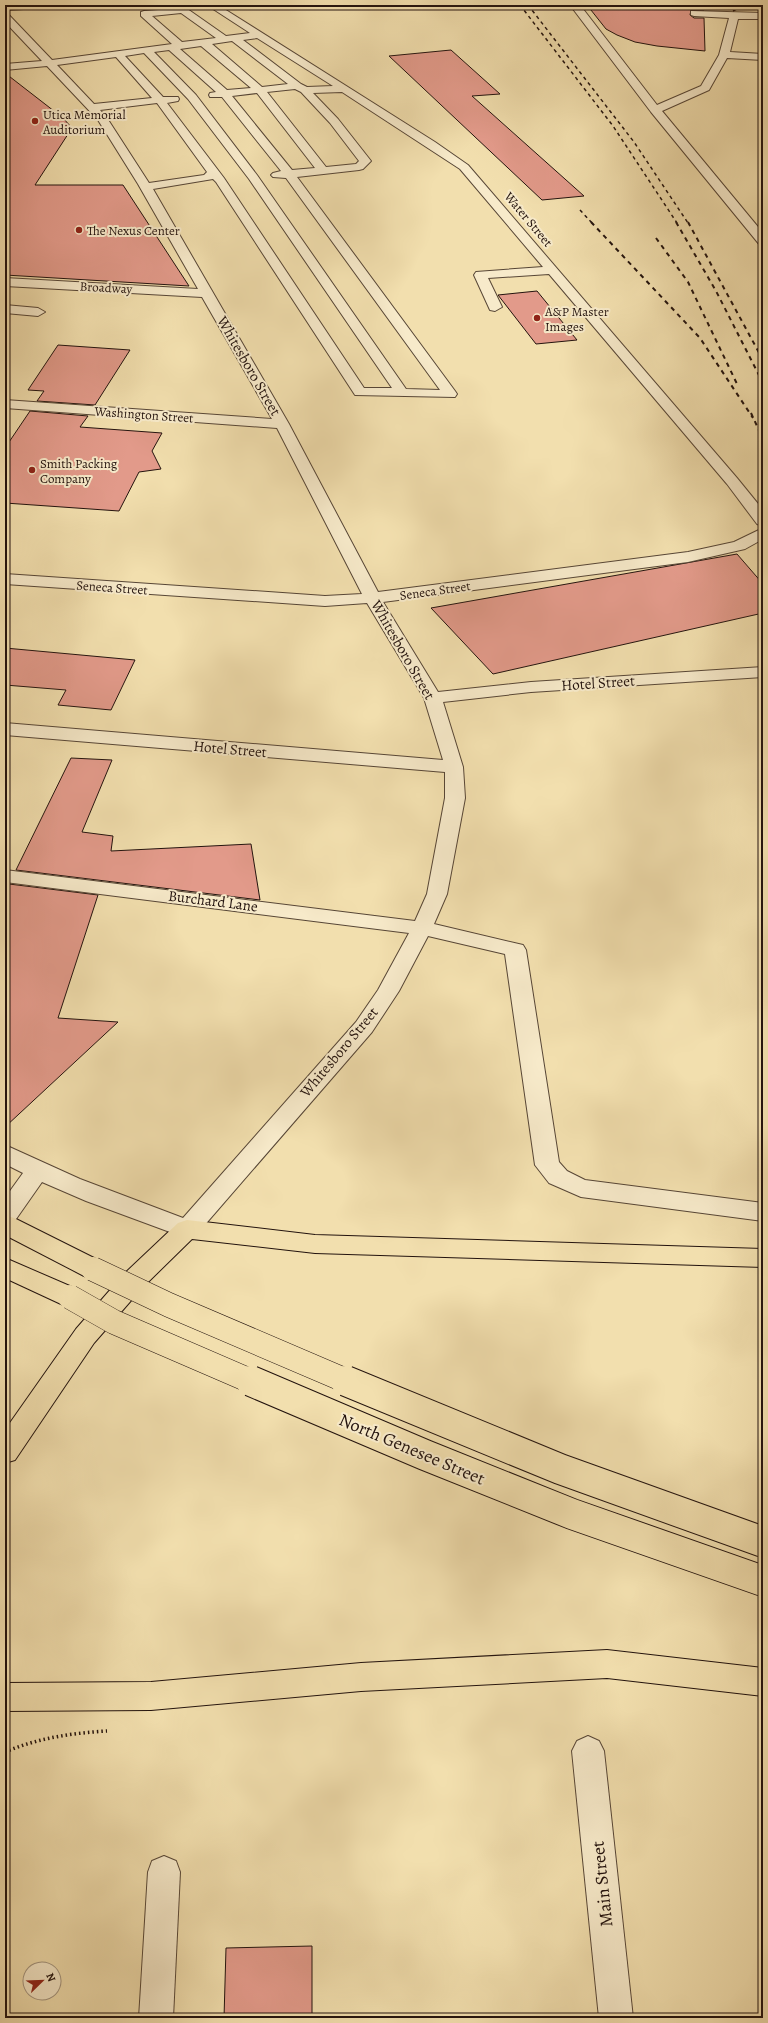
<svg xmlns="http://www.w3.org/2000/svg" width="768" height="2023" font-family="Alegreya,serif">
<rect width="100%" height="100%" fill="#f2dfae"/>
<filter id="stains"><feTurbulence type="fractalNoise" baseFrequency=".005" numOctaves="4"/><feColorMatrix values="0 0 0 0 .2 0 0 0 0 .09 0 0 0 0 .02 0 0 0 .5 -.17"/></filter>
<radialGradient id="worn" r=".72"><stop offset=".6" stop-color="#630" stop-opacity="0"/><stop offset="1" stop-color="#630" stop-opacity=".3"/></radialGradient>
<g fill="#e29a8a" stroke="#23130e">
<path d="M587 5H704V10H691L690 15 694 18H704L705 51 657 46 635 42 617 35 606 29Z"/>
<path d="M451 50 500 94 472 96 584 196 542 200 389 56Z"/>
<path d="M5 73 63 118 72 128 35 185H123L189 286 5 275Z"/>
<path d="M537 291 577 340 536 344 498 295Z"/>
<path d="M58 345 130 350 95 405 37 401 44 391 28 390Z"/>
<path d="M30 411 88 416 80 427 162 433 152 451 161 469 139 472 119 511 5 503V448Z"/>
<path d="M737 554 763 584V613L493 674 431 608Z"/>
<path d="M5 648 135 660 111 710 58 705 66 690 5 685Z"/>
<path d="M71 758 112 760 82 832 113 836 111 851 251 844 260 900 16 870Z"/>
<path d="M9 884 98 895 58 1018 118 1022 5 1127V893Z"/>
<path d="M312 1946V2018H224L226 1948Z"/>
</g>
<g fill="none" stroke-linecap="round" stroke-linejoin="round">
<g stroke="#574636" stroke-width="2">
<g id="minor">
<path d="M5 5H47L42 8 5 10Z"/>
<path d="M207 5H218L435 142 468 165 737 478 763 510V526L757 524 727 484 549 274 488 278 502 307 495 311 490 310 474 275 476 272 543 267 460 169 342 92 313 93 338 119 371 161 363 169 359 170 297 177 455 391 457 394 455 397 355 395 216 182 213 179 153 189 289 424 378 592 688 552 734 542 763 528V539L745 549 688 562 383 602 438 692 531 682 763 667V677L531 692 443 702 463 767 465 798 447 894 434 924 523 945 526 950 559 1162 567 1171 585 1180 763 1203V1221L581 1197 549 1183 535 1165 505 954 428 936 399 991 372 1032 196 1235 187 1238 178 1235 86 1201 42 1182 14 1222 5 1225V1198L23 1173 5 1164V1145L80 1179 183 1218 356 1022 378 990 409 933 5 882V870L415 921 427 894 445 798V772L5 735V723L443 760 424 698 367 603 325 606 5 584V574L325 596 362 594 277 428 5 408V400L272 419 202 297 5 286V278L198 289 138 184 98 120 47 66 5 70V64L42 61 5 22V13L8 14 52 60 172 44 141 16V12L144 11 186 8 226 36 250 33ZM181 13 216 38 182 42 152 16ZM257 38 333 86 307 87 301 84 243 40ZM232 41 288 84 262 87 212 44ZM201 46 251 88 227 90 180 49ZM169 50 216 92 210 93 209 95 210 97H222L281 171 273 173 271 175 273 177 286 178 440 390 406 389 257 175 196 95 154 52ZM144 53 188 99 249 179 392 388H364L224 178 167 103 178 101 179 99 178 97H163L125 56ZM116 57 152 98 94 104 57 65ZM295 89 301 92 330 123 359 161 356 164 326 167 267 92ZM257 93 315 168 292 170 232 96ZM157 103 207 172 204 175 149 183 107 118 100 110Z"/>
<path d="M570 5H580L657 105 701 86 719 55 729 18 694 16 691 15V11L763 13V19H738L730 52 763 54V60L727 58 709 90 662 111 763 233V245L759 244 651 112Z"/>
<path d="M5 305 38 308 45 312 38 316 5 313Z"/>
<path d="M588 1736 599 1741 604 1751 633 2018H599L572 1751 577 1741Z"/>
<path d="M164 1856 176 1861 180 1872 173 2018H139L148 1872 152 1861Z"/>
</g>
</g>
<g stroke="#23130e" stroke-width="2">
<g id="major">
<path d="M5 1215 14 1218 102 1262 106 1269 102 1276 93 1279 84 1276 5 1235Z"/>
<path d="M187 1220 315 1235 763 1249V1267L315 1253 192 1239 142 1288 94 1343 15 1460 5 1463V1430L76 1329 124 1274 178 1223Z"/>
<path d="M5 1258 79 1290 83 1297 79 1304 70 1307 61 1304 5 1278Z"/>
<path d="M607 1650 763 1668V1696L607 1678 361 1691 151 1710 5 1711V1683L151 1682 361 1663Z"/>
</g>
</g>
<path stroke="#23130e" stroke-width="3.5" stroke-dasharray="1.5 3" stroke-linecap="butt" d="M5 1752C38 1738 72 1733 107 1731"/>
<use href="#minor" fill="#f7eaca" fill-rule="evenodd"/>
<use href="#major" fill="#f2dfae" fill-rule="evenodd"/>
<g stroke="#23130e" stroke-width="1.5" stroke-dasharray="3.5 3.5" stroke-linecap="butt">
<path d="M520 5 613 126 677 223"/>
<path d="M528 5 634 142 688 223"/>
<path d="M733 11 745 5"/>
<path d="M580 210 592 223"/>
</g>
<g stroke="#23130e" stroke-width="2" stroke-dasharray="4.5 4.5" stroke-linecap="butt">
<path d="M591 222 700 338 753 418"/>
<path d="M676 222 716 291 763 383"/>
<path d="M688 222 763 360"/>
<path d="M656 238 688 282 738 386"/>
<path d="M751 413 763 439"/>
</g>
<g stroke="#23130e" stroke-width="25" stroke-linecap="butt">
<g id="major-bridge-far1">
<path d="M93 1269 169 1305 349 1382"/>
<path d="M70 1297 114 1322 253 1382"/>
</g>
</g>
<g stroke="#23130e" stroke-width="32" stroke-linecap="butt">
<g id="major-bridge">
<path d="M251 1381 425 1455 572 1514 763 1581"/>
<path d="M346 1381 560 1469 763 1542"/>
</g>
</g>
<use href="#major-bridge-far1" stroke="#f2dfae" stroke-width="24"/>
<use href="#major-bridge" stroke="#f2dfae" stroke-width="30"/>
</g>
<g fill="#8f2418" stroke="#f7eaca" stroke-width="1.5">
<circle cx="35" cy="121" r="4"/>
<circle cx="79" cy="230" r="4"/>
<circle cx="537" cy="318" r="4"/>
<circle cx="32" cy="470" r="4"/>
</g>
<g text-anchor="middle" stroke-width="4" stroke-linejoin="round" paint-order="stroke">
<g font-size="13" fill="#23130e" stroke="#f7eaca" text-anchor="start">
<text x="43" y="119">Utica Memorial<tspan x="43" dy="15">Auditorium</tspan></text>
<text x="87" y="235">The Nexus Center</text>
<text x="545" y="316">A&amp;P Master<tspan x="545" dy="15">Images</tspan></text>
<text x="40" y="468">Smith Packing<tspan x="40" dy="15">Company</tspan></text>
</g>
<g font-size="13" fill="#23130e" stroke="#f7eaca">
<text transform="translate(529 219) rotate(50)" y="5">Water Street</text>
<text transform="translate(106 287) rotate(3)" y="5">Broadway</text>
<text transform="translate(144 414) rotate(4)" y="5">Washington Street</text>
<text transform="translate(112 587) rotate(4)" y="5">Seneca Street</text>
<text transform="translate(435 590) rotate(-8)" y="5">Seneca Street</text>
</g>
<g font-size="15" fill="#23130e" stroke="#f7eaca">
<text transform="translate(249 366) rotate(60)" y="5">Whitesboro Street</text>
<text transform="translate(403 650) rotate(60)" y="5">Whitesboro Street</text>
<text transform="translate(598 683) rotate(-4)" y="5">Hotel Street</text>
<text transform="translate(230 749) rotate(5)" y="5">Hotel Street</text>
<text transform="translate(213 901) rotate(7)" y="5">Burchard Lane</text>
<text transform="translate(339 1052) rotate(-50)" y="5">Whitesboro Street</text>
</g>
<g font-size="18" fill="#23130e" stroke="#f7eaca">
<text transform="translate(412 1449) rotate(23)" y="6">North Genesee Street</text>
<text transform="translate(602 1884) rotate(-96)" y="6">Main Street</text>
</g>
</g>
<rect width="768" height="2023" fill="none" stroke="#f2dfae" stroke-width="20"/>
<rect x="6" y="6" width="756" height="2011" fill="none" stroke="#23130e" stroke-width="2"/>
<rect x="10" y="10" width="748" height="2003" fill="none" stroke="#23130e"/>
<g transform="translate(42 1981) rotate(67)"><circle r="19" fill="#f7eaca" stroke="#a2947f"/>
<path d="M0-3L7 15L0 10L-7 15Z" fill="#8f2418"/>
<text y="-6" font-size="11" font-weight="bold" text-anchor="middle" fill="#23130e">N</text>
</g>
<rect width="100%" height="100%" filter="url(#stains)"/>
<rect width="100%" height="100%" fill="url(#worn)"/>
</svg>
